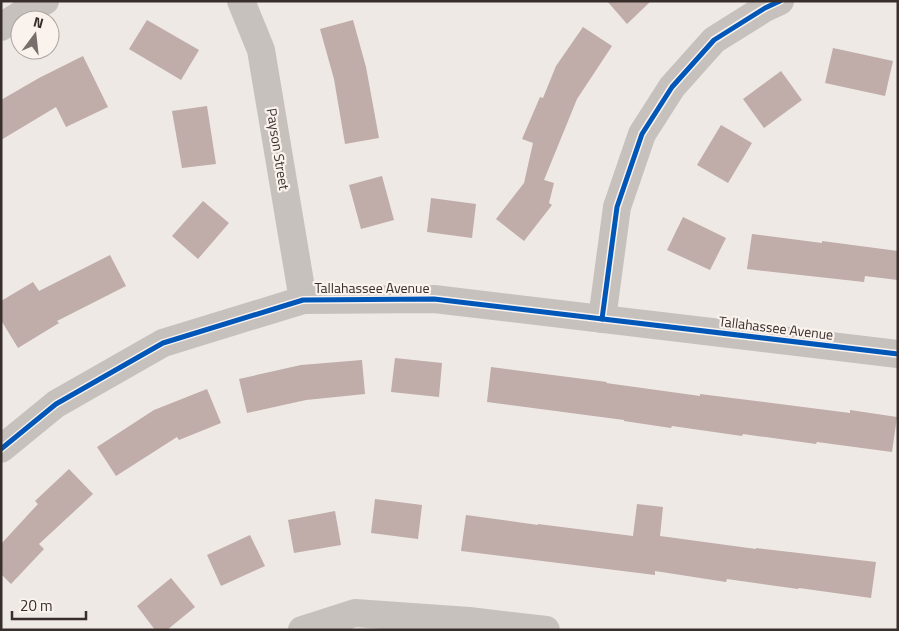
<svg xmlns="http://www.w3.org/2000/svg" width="899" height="631" font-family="'Titillium Web',sans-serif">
<rect width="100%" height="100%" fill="#eee9e5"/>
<g fill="#c0aca8">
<path d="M607 1H651L627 24Z"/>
<path d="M147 20 199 50 181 80 129 49Z"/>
<path d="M353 20 366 67 379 138 345 144 334 79 320 29Z"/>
<path d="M583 27 612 46 577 99 544 180 554 183 549 203 552 205 524 241 496 219 524 183 533 143 522 139 540 97 543 98 556 66Z"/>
<path d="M833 48 893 61 885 96 825 83Z"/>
<path d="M83 56 108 107 66 127 56 107 1 140V100L39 78Z"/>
<path d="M781 71 802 100 764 128 743 99Z"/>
<path d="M207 106 216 164 182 168 172 111Z"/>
<path d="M721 125 752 143 728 183 697 165Z"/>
<path d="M382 176 394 220 361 229 349 185Z"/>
<path d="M431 198 476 204 472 238 427 232Z"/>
<path d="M203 201 229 223 198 259 172 236Z"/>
<path d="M683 217 726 238 710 270 667 250Z"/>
<path d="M752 234 822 243V241L898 251V280L865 276 864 282 747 269Z"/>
<path d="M110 255 126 286 57 321 59 323 18 348 1 320V301L33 282 39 291Z"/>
<path d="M395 358 442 363 439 397 391 392Z"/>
<path d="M362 360 365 394 306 400 247 413 239 379 301 365Z"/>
<path d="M491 367 607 382 606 383 700 396V394L850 413V410L897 417 892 452 817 442 816 444 743 434 742 436 672 426 671 428 624 421V420L487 402Z"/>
<path d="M207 389 221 423 179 440 177 437 116 476 97 447 154 410Z"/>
<path d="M69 469 93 494 39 544 44 549 11 584 1 574V544L38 504 35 501Z"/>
<path d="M375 499 422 505 418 539 371 533Z"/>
<path d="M637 504 663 507 660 536 756 549V548L876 562 871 598 799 588 798 589 727 579 726 582 655 571V575L461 551 466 515 538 525V524L633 536Z"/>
<path d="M335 511 341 545 294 553 288 520Z"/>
<path d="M250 535 265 566 221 586 207 555Z"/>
<path d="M171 578 195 607 167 630H155L137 606Z"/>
</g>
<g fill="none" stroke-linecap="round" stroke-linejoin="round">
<g stroke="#c7c1bd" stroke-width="28">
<path d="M241 1 261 50 303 300"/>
<path d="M1 27 28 10 45 1"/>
<path d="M602 319 617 207 642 134 672 87 714 40 765 8 780 1"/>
<path d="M1 449 56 404 163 343 303 300 434 299 898 354"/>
<path d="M302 630 355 613 469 621 546 630"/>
</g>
<g stroke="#f9f2ed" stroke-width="8">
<g id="cycleway">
<path d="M602 319 617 207 642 134 672 87 714 40 765 8 780 1"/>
<path d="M1 449 56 404 163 343 303 300 434 299 898 354"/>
</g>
</g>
<use href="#cycleway" stroke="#0057b8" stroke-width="5"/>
</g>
<g text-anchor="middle" stroke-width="4.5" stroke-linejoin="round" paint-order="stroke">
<g font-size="14" fill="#382e2b" stroke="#f9f2ed">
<text transform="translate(278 149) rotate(81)" y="5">Payson Street</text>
<text x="372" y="293">Tallahassee Avenue</text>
<text transform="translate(776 328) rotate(7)" y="5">Tallahassee Avenue</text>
</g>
</g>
<rect width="899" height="631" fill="none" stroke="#382e2b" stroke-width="5"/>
<g transform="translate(35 35) rotate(15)"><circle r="24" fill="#f9f2ed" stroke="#aca49f"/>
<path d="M0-4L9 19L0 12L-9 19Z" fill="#786f6c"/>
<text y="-8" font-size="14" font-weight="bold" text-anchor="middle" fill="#382e2b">N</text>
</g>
<path d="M12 611v8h74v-8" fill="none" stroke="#382e2b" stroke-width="2.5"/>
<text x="20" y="611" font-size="15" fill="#382e2b" stroke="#f9f2ed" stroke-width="4" paint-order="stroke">20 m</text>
</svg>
